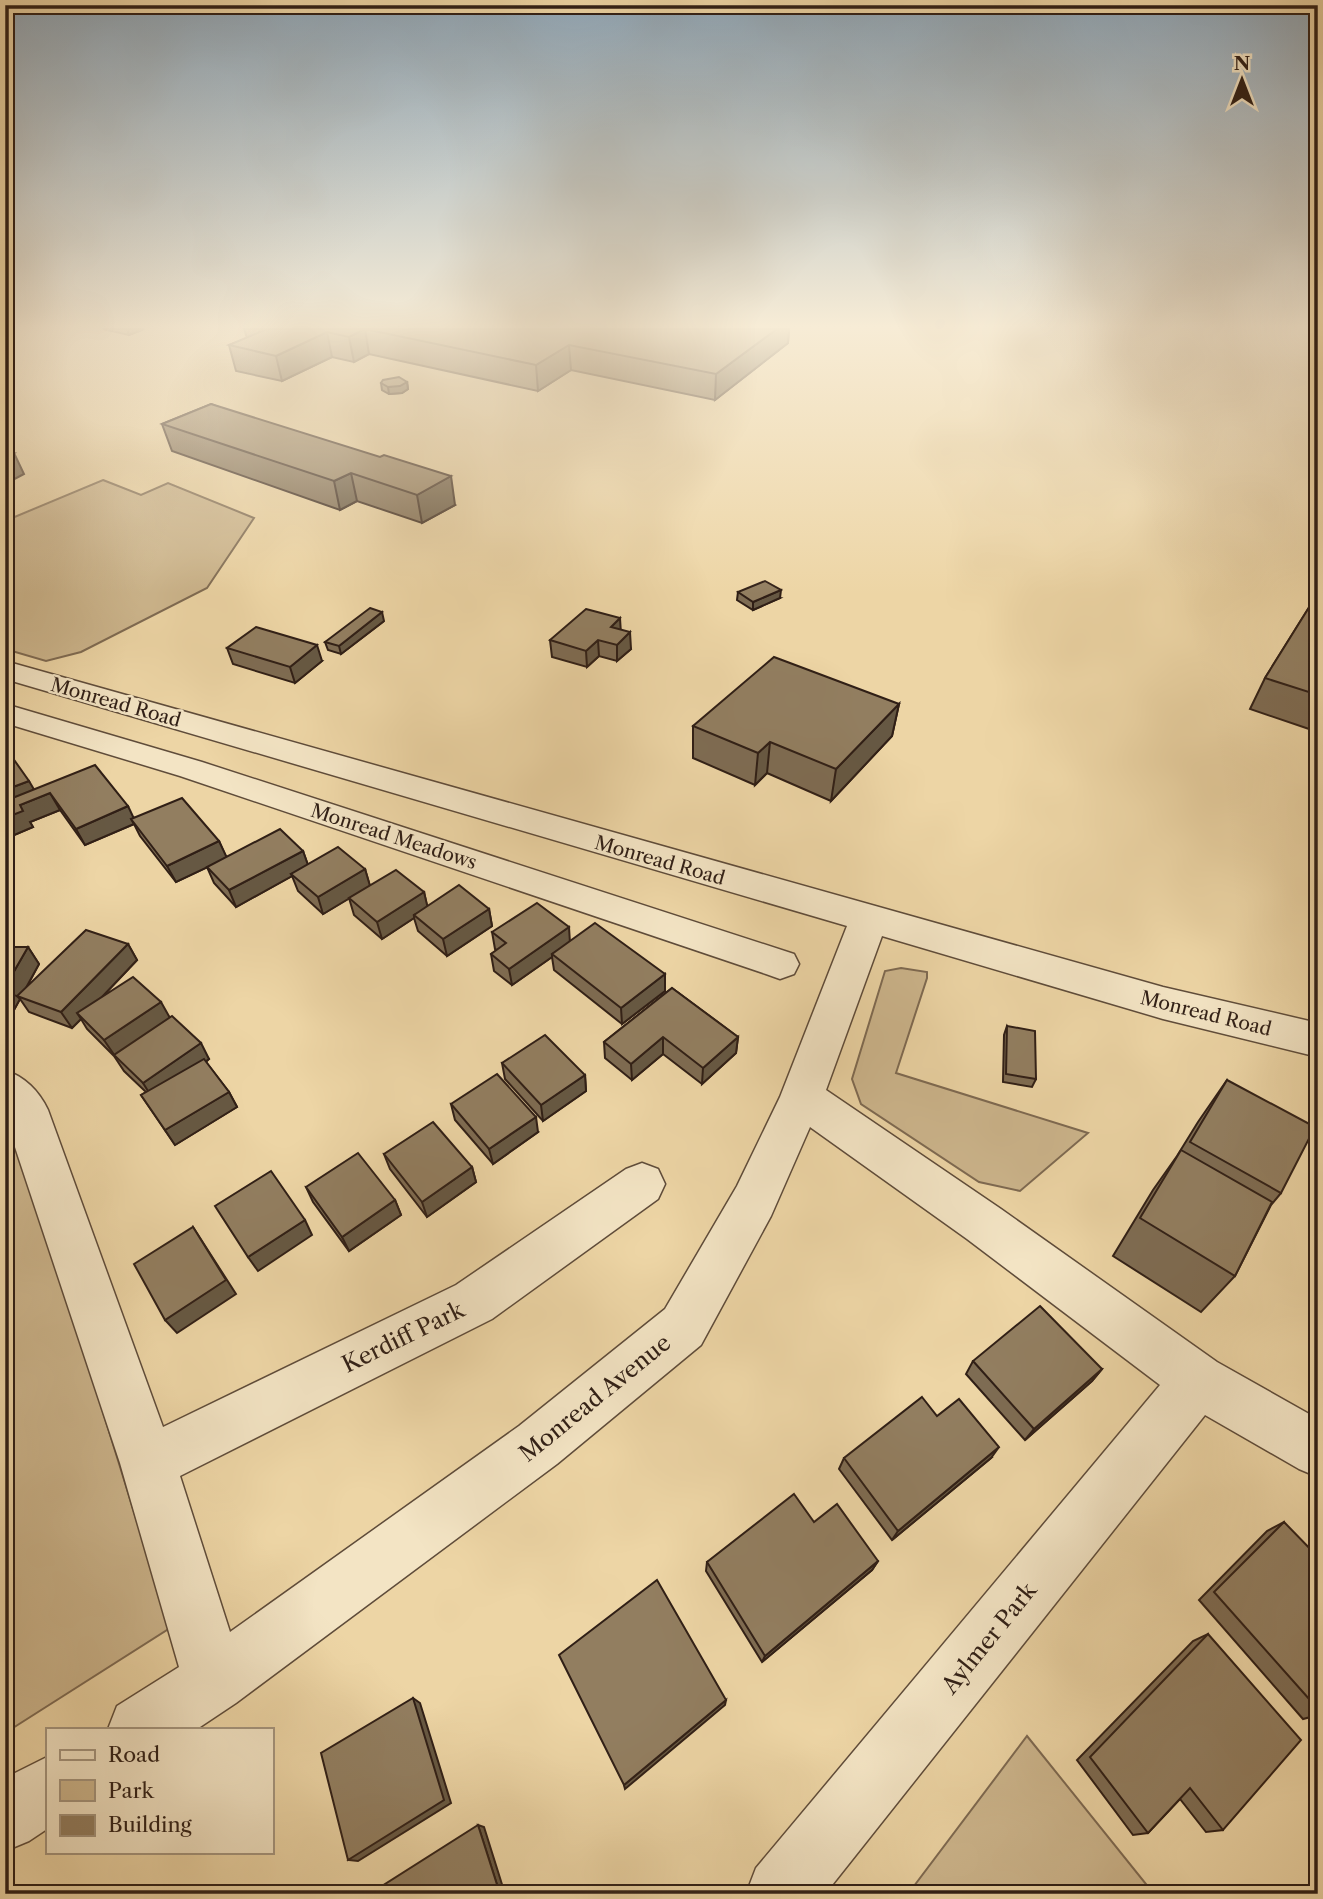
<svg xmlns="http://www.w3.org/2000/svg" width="1323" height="1899" font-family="'Libre Caslon Text',serif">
<rect width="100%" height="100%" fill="#edd5a5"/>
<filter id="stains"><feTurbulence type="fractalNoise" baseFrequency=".00286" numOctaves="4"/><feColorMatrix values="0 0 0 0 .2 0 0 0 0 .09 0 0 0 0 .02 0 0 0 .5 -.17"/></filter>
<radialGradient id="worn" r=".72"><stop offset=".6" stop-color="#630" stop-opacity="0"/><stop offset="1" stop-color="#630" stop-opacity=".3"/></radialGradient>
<g fill="#cdb68d" stroke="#7e6a52" stroke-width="2">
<path d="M103 480 141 495 168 483 254 518 207 588 81 652 46 661 5 649V521Z"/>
<path d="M901 968 927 972V978L896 1073 1088 1133 1020 1191 979 1182 861 1104 852 1079 885 971Z"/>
<path d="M5 1117 14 1125 170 1628 5 1733Z"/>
<path d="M1027 1736 1154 1894H908Z"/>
</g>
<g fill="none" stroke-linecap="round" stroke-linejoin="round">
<g stroke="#5f4c3a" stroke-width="3">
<g id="minor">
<path d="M5 661 1163 987 1318 1023V1057L1163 1019 882 936 826 1090 1001 1209 1217 1362 1318 1419V1477L1299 1469 1205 1415 825 1894H746L756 1868 1160 1385 967 1239 810 1127 771 1216 701 1345 557 1464 236 1703 197 1729H108L117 1706 179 1667 120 1463 5 1117V1070C25 1077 39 1091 48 1110L163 1427 456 1285 626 1169 642 1163 658 1169 665 1184 658 1199 492 1319 180 1476 230 1632 519 1426 665 1309 737 1186 780 1097 847 926 5 679Z"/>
<path d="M5 704 202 762 794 954 799 964 794 974 780 979 766 974 180 776 5 723Z"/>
<path d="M47 1757V1829L29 1841 5 1851V1778Z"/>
</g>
</g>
<use href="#minor" fill="#f3e4c4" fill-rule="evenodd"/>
</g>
<g fill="#7e6c53" stroke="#301f16" stroke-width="2">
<path d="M103 329H144L129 335Z"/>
<path d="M243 329H789L788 343 715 400 571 370 538 391 369 354 354 362 332 357 282 381 236 371 229 345 247 338 244 329Z"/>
<path d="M407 382 408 389 402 393 389 394 382 390 381 383Z"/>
<path d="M211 404 455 505 422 523 357 501 340 510 172 451 162 424Z"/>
<path d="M738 592 780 598 753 610 737 600Z"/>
<path d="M1318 593V732L1250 709 1265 678Z"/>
<path d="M384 621 341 654 328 650 325 642Z"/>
<path d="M621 630 631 649 617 661 599 656 587 667 552 657 550 640Z"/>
<path d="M227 648 322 661 295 683 233 664Z"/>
<path d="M899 704 892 736 831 801 767 773 755 785 693 758V726Z"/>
<path d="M34 790 219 841 226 857 303 851 308 865 365 869 370 886 424 892 427 906 489 909 492 926 447 956 418 931 414 918 382 939 354 915 349 898 359 892 323 914 298 891 292 876 236 907 214 883 207 867 176 882 140 836 134 824 85 845 60 810 30 822 33 827 5 839Z"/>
<path d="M492 932 570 941 665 974V991L622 1024 554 970 552 957 512 985 494 971 491 954 497 950 495 949Z"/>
<path d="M128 944 137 960 103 996 170 1017 209 1059 206 1062 229 1092 237 1107 175 1145 141 1095 146 1092 124 1071 114 1056 87 1029 81 1019 72 1028 29 1012 20 999 14 1010 5 1009V947H28L39 964 26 988Z"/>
<path d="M672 988 738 1037 736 1053 702 1084 663 1054 632 1080 605 1058 604 1042Z"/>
<path d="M1007 1026 1036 1079 1032 1087 1003 1082 1004 1035Z"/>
<path d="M502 1063 585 1075 586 1091 543 1121 505 1079Z"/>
<path d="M1227 1080 1281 1193 1271 1205 1235 1276 1201 1312 1113 1256 1153 1190 1177 1156 1198 1122Z"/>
<path d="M451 1104 538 1132 493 1164 455 1120Z"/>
<path d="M384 1154 472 1167 476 1182 427 1217 390 1169Z"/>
<path d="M306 1187 395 1200 401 1215 349 1251 313 1202Z"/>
<path d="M973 1361 1102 1369 1092 1381 1025 1440 966 1374Z"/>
<path d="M844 1458H991L892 1540 839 1469Z"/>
<path d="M814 1522 878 1561 872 1570 762 1662 706 1571 707 1562Z"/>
<path d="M1284 1522 1318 1709V1715L1303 1719 1199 1600 1267 1531Z"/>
<path d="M1208 1634 1223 1830 1206 1832 1180 1799 1148 1833 1133 1835 1077 1760 1193 1641Z"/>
</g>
<g fill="#665843" stroke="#301f16" stroke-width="2">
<path d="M127 329H144L129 335Z"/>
<path d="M365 329 369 354 354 362 349 337Z"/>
<path d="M777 329H789L788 343 715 400 716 374Z"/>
<path d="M327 332 332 357 282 381 276 356Z"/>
<path d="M569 345 571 370 538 391 536 365Z"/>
<path d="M407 382 408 389 402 393 389 394 388 387Z"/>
<path d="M14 453 24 474 5 484V457Z"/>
<path d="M351 473 357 501 340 510 334 481Z"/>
<path d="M451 476 455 505 422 523 417 495Z"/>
<path d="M781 590 780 598 753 610V602Z"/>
<path d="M382 612 384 621 341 654 339 646Z"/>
<path d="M620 618 621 634 611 627Z"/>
<path d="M630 632 631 649 617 661V645Z"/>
<path d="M598 640 599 656 587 667 586 651Z"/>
<path d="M317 645 322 661 295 683 290 667Z"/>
<path d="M899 704 892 736 831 801 836 769Z"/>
<path d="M770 742 767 773 755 785 758 753Z"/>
<path d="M29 781 39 798 5 811V790Z"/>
<path d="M50 793 60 810 30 822 33 827 5 839V818L20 805Z"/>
<path d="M128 806 136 823 131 819 134 824 85 845 76 829Z"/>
<path d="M219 841 227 858 176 882 167 866Z"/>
<path d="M303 851 309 868 291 874 292 876 236 907 229 890Z"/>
<path d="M365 869 370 886 323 914 318 897Z"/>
<path d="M424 892 428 909 414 915V918L382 939 377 922Z"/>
<path d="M489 909 492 926 447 956 443 939Z"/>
<path d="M569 927 570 943 552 954V957L512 985 509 969Z"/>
<path d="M128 944 137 960 82 1018 77 1013 81 1019 72 1028 61 1012Z"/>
<path d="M28 947 39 964 21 997 17 996 20 999 14 1010 5 998V987Z"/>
<path d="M665 974V991L622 1024 621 1008Z"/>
<path d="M161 1002 170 1018 115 1056 104 1040Z"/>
<path d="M663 1037V1054L632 1080 631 1064Z"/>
<path d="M738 1037 736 1053 702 1084 703 1068Z"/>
<path d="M201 1043 209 1059 153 1099 143 1083Z"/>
<path d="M585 1075 586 1091 543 1121 541 1105Z"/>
<path d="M229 1092 237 1107 175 1145 165 1130Z"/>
<path d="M536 1117 538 1132 493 1164 489 1149Z"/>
<path d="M472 1167 476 1182 427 1217 422 1202Z"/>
<path d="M395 1200 401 1215 349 1251 342 1237Z"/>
<path d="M305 1220 312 1235 258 1271 248 1257Z"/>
<path d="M193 1227 236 1294 177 1333 165 1320Z"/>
<path d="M1102 1369 1092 1381 1025 1440 1034 1429Z"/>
<path d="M999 1447 991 1458 892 1540 898 1531Z"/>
<path d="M878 1561 872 1570 762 1662 765 1656Z"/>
<path d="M413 1698 420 1703 451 1803 358 1861 348 1860Z"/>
<path d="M726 1700 725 1705 625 1789 624 1785Z"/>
<path d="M478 1825 484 1827 505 1894H500Z"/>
</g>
<g fill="#927e60" stroke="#301f16" stroke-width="2">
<path d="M267 329H777L716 374 569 345 536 365 365 329 349 337 327 332 276 356 229 345Z"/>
<path d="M399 377 407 382 400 386 388 387 381 383 383 380Z"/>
<path d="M211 404 380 457 384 455 451 476 417 495 351 473 334 481 162 424Z"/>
<path d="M5 451 14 453 5 457Z"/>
<path d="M765 581 781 590 753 602 738 592Z"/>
<path d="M1318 593V695L1265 678Z"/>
<path d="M370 608 382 612 339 646 325 642Z"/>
<path d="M586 609 620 618 611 627 630 632 617 645 598 640 586 651 550 640Z"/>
<path d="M256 627 317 645 290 667 227 648Z"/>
<path d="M774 657 899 704 836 769 770 742 758 753 693 726Z"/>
<path d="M5 747 29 781 5 790Z"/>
<path d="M95 765 128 806 76 829 50 793 20 805 23 811 5 818V801Z"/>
<path d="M182 798 219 841 167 866 131 819Z"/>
<path d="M280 829 303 851 229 890 207 867Z"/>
<path d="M338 847 365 869 318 897 291 874Z"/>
<path d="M396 870 424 892 377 922 349 898Z"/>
<path d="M459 885 489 909 443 939 414 915Z"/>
<path d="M537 903 569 927 509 969 491 954 506 943 492 932Z"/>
<path d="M595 923 665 974 621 1008 552 954Z"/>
<path d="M86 930 128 944 61 1012 17 996Z"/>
<path d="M5 947H28L5 987Z"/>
<path d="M133 977 161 1002 104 1040 77 1013Z"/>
<path d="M672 988 738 1037 703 1068 663 1037 631 1064 604 1042Z"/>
<path d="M172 1016 201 1043 143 1083 114 1055Z"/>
<path d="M1007 1026 1035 1031 1036 1079 1006 1074Z"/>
<path d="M545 1035 585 1075 541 1105 502 1063Z"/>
<path d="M204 1059 229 1092 165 1130 141 1095Z"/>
<path d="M497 1074 536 1117 489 1149 451 1104Z"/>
<path d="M1227 1080 1315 1127 1281 1193 1190 1142Z"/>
<path d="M433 1122 472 1167 422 1202 384 1154Z"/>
<path d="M1181 1150 1272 1202 1235 1276 1140 1218Z"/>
<path d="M358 1153 395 1200 342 1237 306 1187Z"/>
<path d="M271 1171 305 1220 248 1257 215 1206Z"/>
<path d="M193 1227 226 1280 165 1320 134 1264Z"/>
<path d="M1040 1306 1102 1369 1034 1429 973 1361Z"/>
<path d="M922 1397 937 1416 959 1399 999 1447 898 1531 844 1458Z"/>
<path d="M794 1494 814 1522 837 1504 878 1561 765 1656 707 1562Z"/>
<path d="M1284 1522 1318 1557V1709L1214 1592Z"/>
<path d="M657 1580 726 1700 624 1785 559 1655Z"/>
<path d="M1208 1634 1301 1740 1223 1830 1190 1788 1148 1833 1090 1757Z"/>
<path d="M413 1698 444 1800 348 1860 321 1753Z"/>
<path d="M478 1825 500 1894H384L382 1886Z"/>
</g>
<linearGradient id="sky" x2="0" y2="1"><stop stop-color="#90a8ba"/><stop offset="0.55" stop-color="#f7ecd6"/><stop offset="1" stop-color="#f7ecd6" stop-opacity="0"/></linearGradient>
<rect width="1323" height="594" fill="url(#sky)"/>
<g text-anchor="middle" stroke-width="5" stroke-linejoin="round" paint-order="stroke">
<g font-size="19" fill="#301f16" stroke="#f3e4c4">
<text transform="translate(116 702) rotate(16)" y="7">Monread Road</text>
<text transform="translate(394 836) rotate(18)" y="7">Monread Meadows</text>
<text transform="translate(660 860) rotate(16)" y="7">Monread Road</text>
<text transform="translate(1206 1013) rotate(14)" y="7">Monread Road</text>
</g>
<g font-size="23" fill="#301f16" stroke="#f3e4c4">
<text transform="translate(403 1337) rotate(-26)" y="8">Kerdiff Park</text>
<text transform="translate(595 1398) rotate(-39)" y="8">Monread Avenue</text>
<text transform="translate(989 1638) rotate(-51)" y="8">Aylmer Park</text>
</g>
</g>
<rect width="1323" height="1899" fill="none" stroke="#edd5a5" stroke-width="28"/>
<rect x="7" y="7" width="1309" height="1885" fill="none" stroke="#301f16" stroke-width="3.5"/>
<rect x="14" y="14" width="1295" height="1871" fill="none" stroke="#301f16" stroke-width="2"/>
<rect x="46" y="1728" width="228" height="126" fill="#f3e4c4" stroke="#a5957e" stroke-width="2"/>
<rect x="60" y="1750" width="35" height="10" fill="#f3e4c4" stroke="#a5957e" stroke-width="2"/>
<text x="108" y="1762" font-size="21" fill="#301f16">Road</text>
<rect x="60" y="1780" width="35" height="21" fill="#cdb68d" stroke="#a5957e" stroke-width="2"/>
<text x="108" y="1798" font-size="21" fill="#301f16">Park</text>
<rect x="60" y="1815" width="35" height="21" fill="#927e60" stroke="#a5957e" stroke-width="2"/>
<text x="108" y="1832" font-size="21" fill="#301f16">Building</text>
<g transform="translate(1242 80)" stroke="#f3e4c4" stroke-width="5" paint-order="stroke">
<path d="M0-5L12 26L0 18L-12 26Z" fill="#301f16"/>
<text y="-10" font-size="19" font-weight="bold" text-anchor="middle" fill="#301f16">N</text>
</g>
<rect width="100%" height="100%" filter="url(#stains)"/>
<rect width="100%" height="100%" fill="url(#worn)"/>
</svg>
